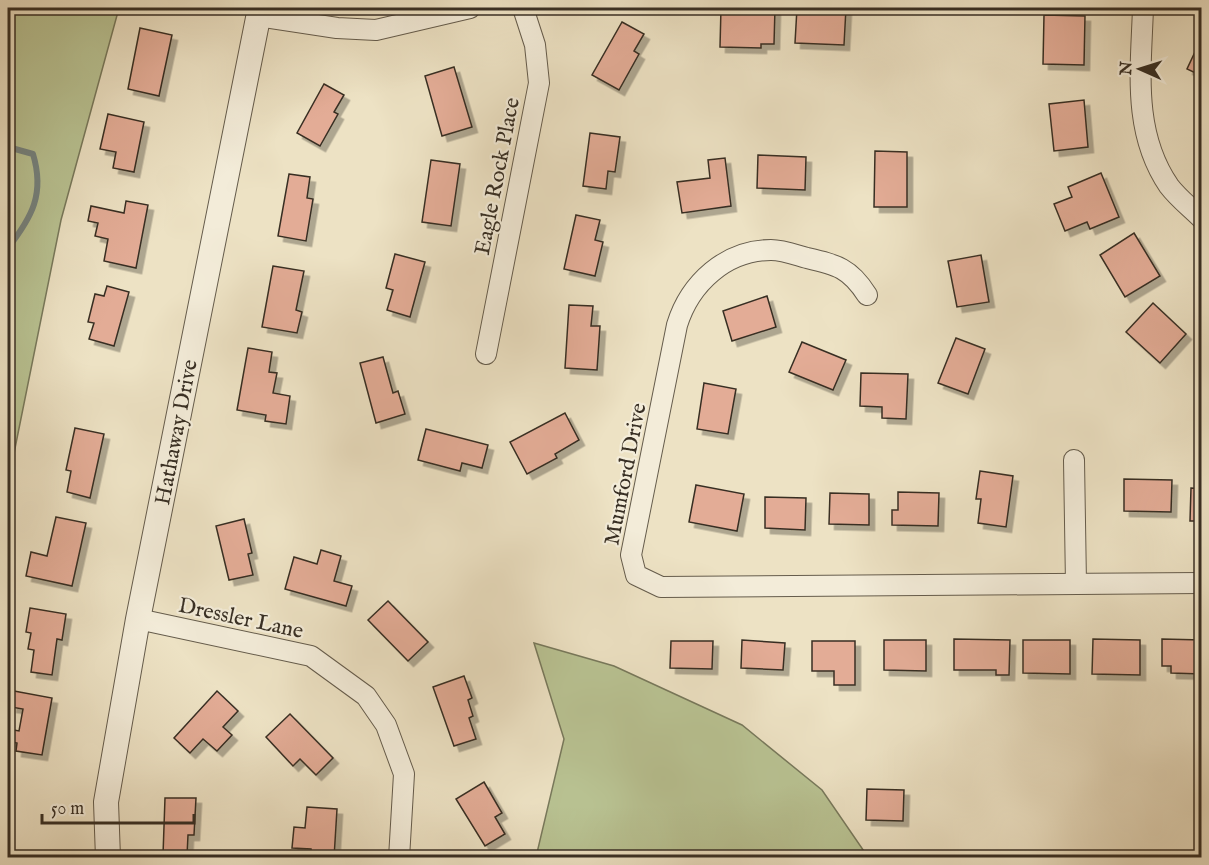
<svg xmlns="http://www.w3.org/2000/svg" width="1209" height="865" font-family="'IM FELL English',serif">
<defs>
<filter id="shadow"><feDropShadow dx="5.5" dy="5.5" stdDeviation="0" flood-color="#0004"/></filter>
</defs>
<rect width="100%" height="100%" fill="#ede2c4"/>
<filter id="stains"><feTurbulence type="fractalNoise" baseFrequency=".00333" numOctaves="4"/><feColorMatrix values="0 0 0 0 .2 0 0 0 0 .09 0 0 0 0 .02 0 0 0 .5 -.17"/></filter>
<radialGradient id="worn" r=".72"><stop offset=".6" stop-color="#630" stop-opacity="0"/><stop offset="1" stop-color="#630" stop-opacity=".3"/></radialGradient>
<g fill="#b9c393" stroke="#78795c" stroke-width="1.5">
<path d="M8 8H119L61 220 8 483Z"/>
<path d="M534 643 614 666 742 725 822 790 868 857H536L564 739Z"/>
</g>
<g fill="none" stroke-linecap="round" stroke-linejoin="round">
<path stroke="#758380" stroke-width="6" d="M8 147 33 154C45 194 32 217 8 248"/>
</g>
<g fill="#e3ac96" stroke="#382f24" stroke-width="1.5" filter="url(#shadow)">
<path d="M721 8H775L774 44H761V48L720 47Z"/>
<path d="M797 8H846L844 45 795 43Z"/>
<path d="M1044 15 1085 16 1084 65 1043 64Z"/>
<path d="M622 22 644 34 634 51 639 54 619 90 592 75Z"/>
<path d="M140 28 172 35 159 96 128 89Z"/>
<path d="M1202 37V76L1187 69Z"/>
<path d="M454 67 472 127 442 136 425 76Z"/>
<path d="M324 84 344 95 334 112 338 114 320 146 297 133Z"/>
<path d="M1084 100 1088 147 1054 151 1049 104Z"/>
<path d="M108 114 144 122 134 172 113 168 116 152 100 149Z"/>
<path d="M590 133 620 137 615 172 608 171 606 189 583 186Z"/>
<path d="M875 151 907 152V207H874Z"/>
<path d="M758 155 806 157 805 190 757 188Z"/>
<path d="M725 158 731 206 682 213 677 182 710 178 708 160Z"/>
<path d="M431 160 460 164 451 226 422 222Z"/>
<path d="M1101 173 1119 217 1090 229 1087 222 1065 231 1054 204 1072 197 1068 187Z"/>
<path d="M289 174 310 177 307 198 313 199 306 241 278 236Z"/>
<path d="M126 201 148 205 136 268 104 261 108 239 95 236 98 223 88 221 91 206 124 213Z"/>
<path d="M576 215 600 220 595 240 603 242 595 276 564 269Z"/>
<path d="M1134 233 1160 276 1125 297 1100 255Z"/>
<path d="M395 254 425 262 410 317 387 310 393 290 386 288Z"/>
<path d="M981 255 989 302 957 307 948 261Z"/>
<path d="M273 266 304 271 296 310 302 312 297 333 262 327Z"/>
<path d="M107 286 129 292 114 346 89 339 94 323 88 322 95 294 104 296Z"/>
<path d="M767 296 776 327 732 341 723 311Z"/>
<path d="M1153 303 1186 334 1160 363 1126 332Z"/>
<path d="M569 305 593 306 591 326H600L597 370 565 368Z"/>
<path d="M956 338 985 349 968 394 938 383Z"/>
<path d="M802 342 846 360 833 390 789 372Z"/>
<path d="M248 348 272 352 269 372 277 373 273 393 290 396 286 424 265 421 266 415 237 410Z"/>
<path d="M383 357 393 393 398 391 405 414 376 423 360 363Z"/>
<path d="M1198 367H1202V405H1195Z"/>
<path d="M861 373 908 374 906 419 882 418V407L860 406Z"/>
<path d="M704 383 736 389 728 434 697 429Z"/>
<path d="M565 413 579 440 555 454 557 458 527 474 510 442Z"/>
<path d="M75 428 104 434 90 498 67 492 71 471 66 470Z"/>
<path d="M426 429 488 445 482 468 462 463 460 471 418 460Z"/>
<path d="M980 471 1013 476 1006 527 978 523 981 499H976Z"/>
<path d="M1124 479 1172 480 1171 512 1124 511Z"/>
<path d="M696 485 744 494 737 531 689 522Z"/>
<path d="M1191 488 1202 489V521H1190Z"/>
<path d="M898 492 939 493 938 526 892 525V510H898Z"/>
<path d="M830 493 869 494V525L829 524Z"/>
<path d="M765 497 806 498 805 530 765 528Z"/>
<path d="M56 517 86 523 72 586 26 576 31 552 47 556Z"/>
<path d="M244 519 252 553 248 554 253 575 229 580 216 526Z"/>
<path d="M321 550 341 556 334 581 352 586 346 606 285 589 294 557 317 564Z"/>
<path d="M388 601 428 642 408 661 368 620Z"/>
<path d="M30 608 66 614 62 640 57 639 52 675 31 672 34 650 28 649 31 633 26 632Z"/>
<path d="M954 639 1010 640 1009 675H996V670H954Z"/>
<path d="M1093 639 1140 640V675L1092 674Z"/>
<path d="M1162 639 1202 640V674L1171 673V666H1162Z"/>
<path d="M742 640 785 643 783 670 741 668Z"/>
<path d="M884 640H926V671L884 670Z"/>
<path d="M1023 640H1070V674L1023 673Z"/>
<path d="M671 641H713L712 669 670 668Z"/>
<path d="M812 641H855V685H834V671H812Z"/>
<path d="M464 676 472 698 468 700 473 716 469 718 476 739 454 746 433 687Z"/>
<path d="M14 691 52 698 42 755 16 751 17 743 8 741V729L19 731 23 709 11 707Z"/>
<path d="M217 691 238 711 223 727 232 735 217 751 203 739 190 753 174 738Z"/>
<path d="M290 714 333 758 316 775 300 759 293 766 266 737Z"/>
<path d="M484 782 502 813 495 817 505 834 485 846 456 799Z"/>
<path d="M867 789 904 790 903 821 866 820Z"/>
<path d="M165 798H196L194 835H188L187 856 163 855Z"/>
<path d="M1196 803H1202V841L1195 840Z"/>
<path d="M307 807 337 809 334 858H311V849L292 848 294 827 305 828Z"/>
</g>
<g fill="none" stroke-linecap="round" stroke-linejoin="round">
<g stroke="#655c4c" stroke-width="22">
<g id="minor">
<path d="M1143 8C1141 69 1132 132 1169 186 1178 198 1191 208 1202 219"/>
<path d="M258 16 337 28 376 30 470 8"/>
<path d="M867 295C850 268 837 265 807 258 796 255 783 250 771 250 726 250 690 283 677 325L631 555 636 575 661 587 1202 583"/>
<path d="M486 354 539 83 535 45 523 8"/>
<path d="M1074 460 1076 584"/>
<path d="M138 619 311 656 366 696 386 725 404 774 399 858"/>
</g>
</g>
<g stroke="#655c4c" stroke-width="26">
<path id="tertiary" d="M108 858 106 802 138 619 260 8"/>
</g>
<use href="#minor" stroke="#f3ecd9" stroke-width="20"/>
<use href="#tertiary" stroke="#f3ecd9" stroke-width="24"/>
</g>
<g text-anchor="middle" stroke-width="4.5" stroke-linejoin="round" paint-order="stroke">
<g font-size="22" fill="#382f24" stroke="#f3ecd9">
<text transform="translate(496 176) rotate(-79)" y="8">Eagle Rock Place</text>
<text transform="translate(175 432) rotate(-79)" y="8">Hathaway Drive</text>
<text transform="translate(624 474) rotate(-79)" y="8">Mumford Drive</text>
<text transform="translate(241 617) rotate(12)" y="8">Dressler Lane</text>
</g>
</g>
<rect width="1209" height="865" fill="none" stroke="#ede2c4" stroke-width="30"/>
<rect x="9" y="9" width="1191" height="847" fill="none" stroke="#382f24" stroke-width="3"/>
<rect x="15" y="15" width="1179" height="835" fill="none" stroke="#382f24" stroke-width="1.5"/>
<g transform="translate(1140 69) rotate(273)" stroke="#f3ecd9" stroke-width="4.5" paint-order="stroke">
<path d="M0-4.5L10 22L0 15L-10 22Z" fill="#382f24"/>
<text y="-9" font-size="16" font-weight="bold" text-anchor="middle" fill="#382f24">N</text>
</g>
<path d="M42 814v9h152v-9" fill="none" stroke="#382f24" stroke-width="3"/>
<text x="51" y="814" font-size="18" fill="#382f24" stroke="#f3ecd9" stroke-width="4.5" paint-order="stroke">50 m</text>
<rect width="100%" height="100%" filter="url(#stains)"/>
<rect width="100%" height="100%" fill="url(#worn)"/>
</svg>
